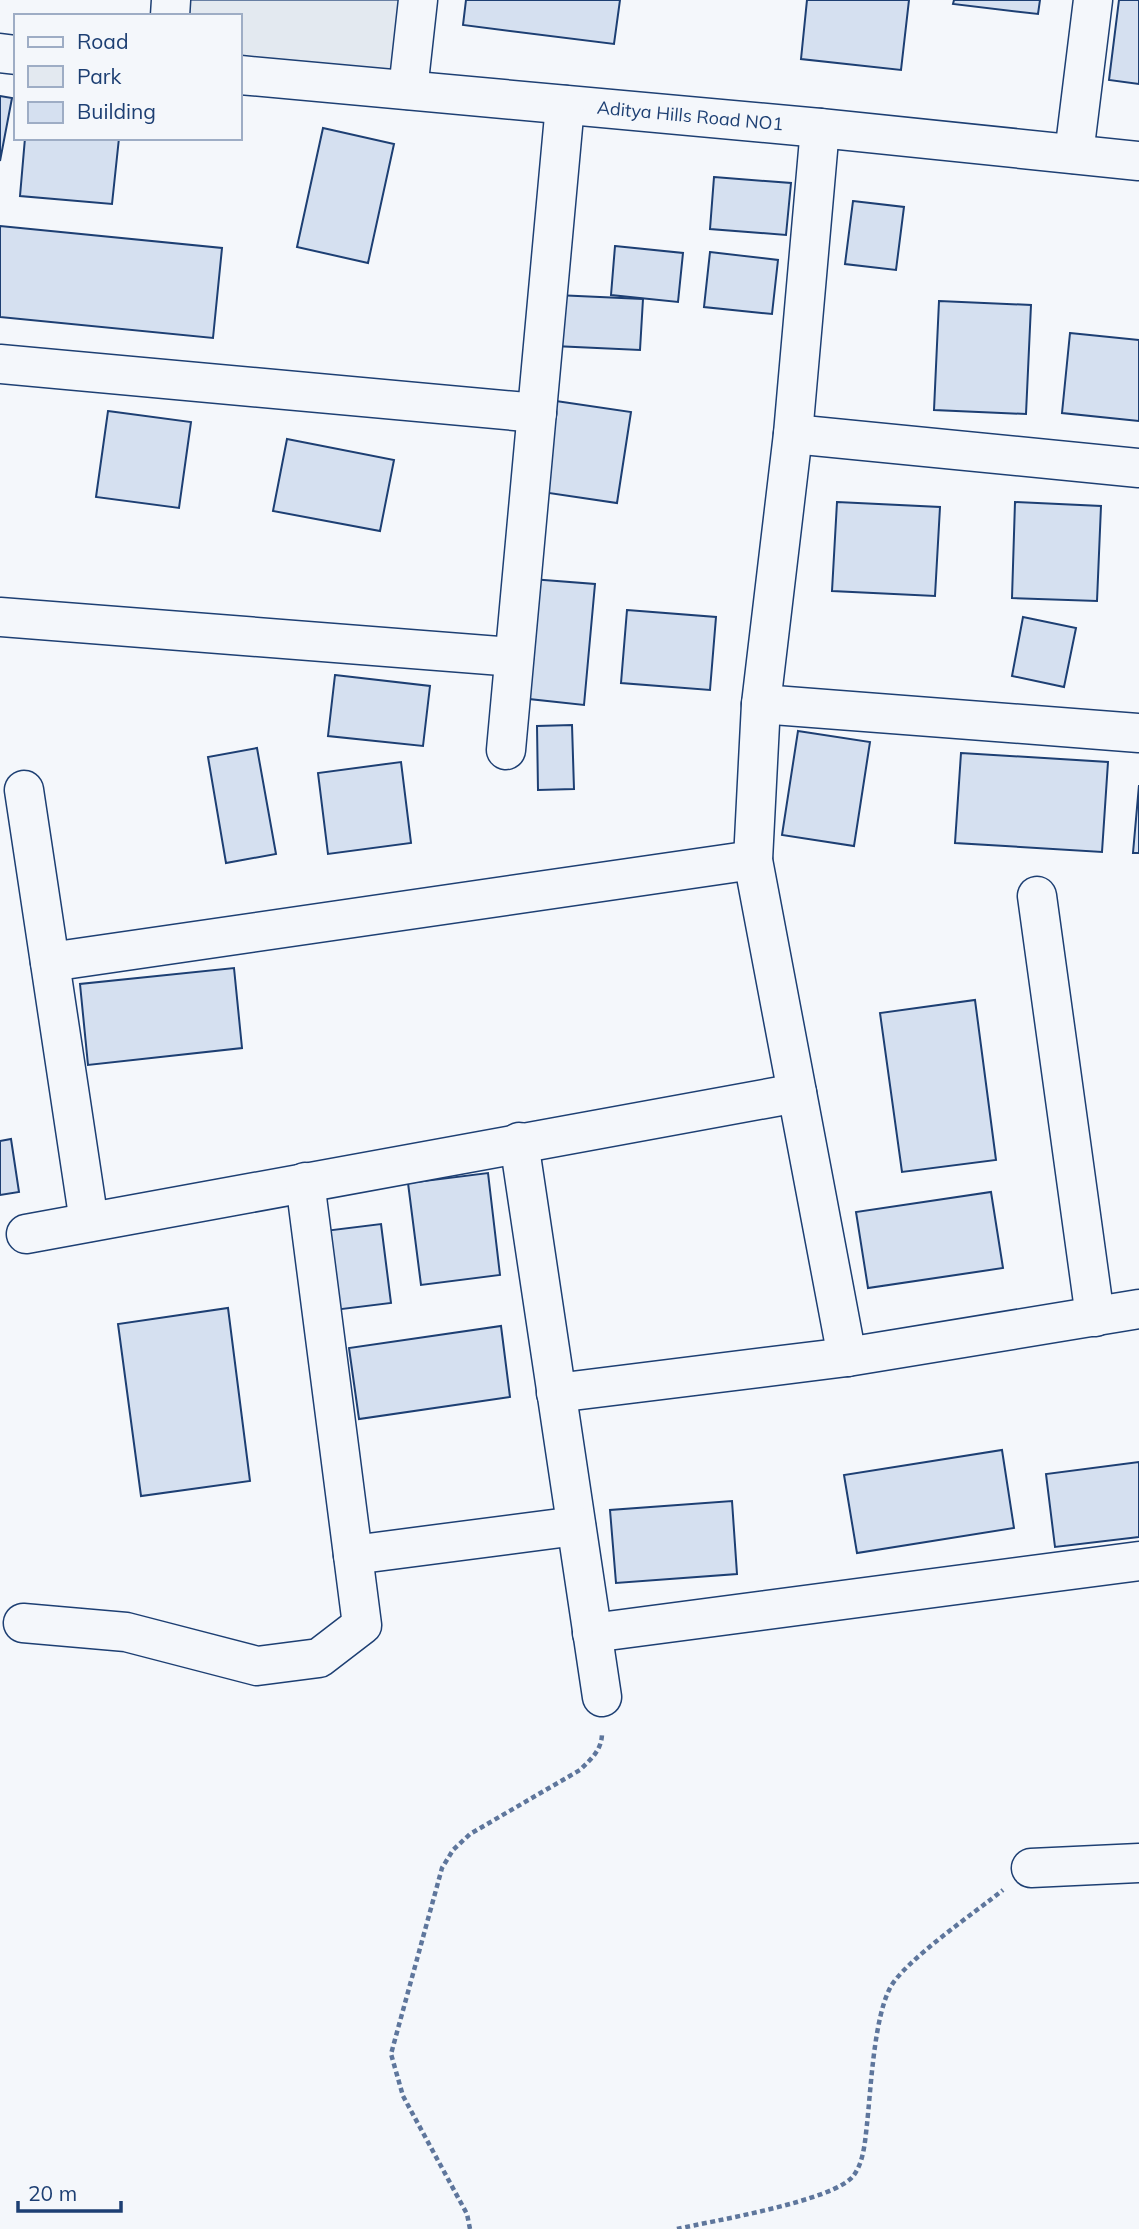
<svg xmlns="http://www.w3.org/2000/svg" width="1139" height="2229" font-family="Mulish,sans-serif">
<rect width="100%" height="100%" fill="#f4f7fb"/>
<path fill="#e3e9f0" stroke="#687fa3" stroke-width="2" d="M183 0H402L395 71 240 57V16H182Z"/>
<g fill="#d5e0f0" stroke="#1d3f73" stroke-width="2">
<path d="M466 0H620L614 44 463 25Z"/>
<path d="M807 0H909L901 70 801 59Z"/>
<path d="M954 0H1040L1038 14 953 4Z"/>
<path d="M1119 0H1139V84L1109 80Z"/>
<path d="M0 96 12 98 0 161Z"/>
<path d="M323 128 394 144 368 263 297 247Z"/>
<path d="M25 138H119L112 204 20 196Z"/>
<path d="M714 177 791 183 786 235 710 229Z"/>
<path d="M853 201 904 207 896 270 845 264Z"/>
<path d="M0 226 222 248 213 338 0 317Z"/>
<path d="M615 246 683 253 678 302 611 295Z"/>
<path d="M710 252 778 260 772 314 704 307Z"/>
<path d="M556 295 643 299 640 350 554 346Z"/>
<path d="M939 301 1031 305 1026 414 934 410Z"/>
<path d="M1070 333 1139 340V421L1062 413Z"/>
<path d="M556 401 631 412 617 503 542 492Z"/>
<path d="M108 411 191 422 179 508 96 497Z"/>
<path d="M287 439 394 460 380 531 273 511Z"/>
<path d="M837 502 940 507 935 596 832 591Z"/>
<path d="M1015 502 1101 506 1097 601 1012 598Z"/>
<path d="M531 579 595 584 584 705 520 698Z"/>
<path d="M627 610 716 617 710 690 621 683Z"/>
<path d="M1023 617 1076 628 1064 687 1012 676Z"/>
<path d="M335 675 430 686 423 746 328 736Z"/>
<path d="M572 725 574 789 538 790 537 726Z"/>
<path d="M798 731 870 742 854 846 782 835Z"/>
<path d="M257 748 276 854 226 863 208 757Z"/>
<path d="M961 753 1108 762 1102 852 955 843Z"/>
<path d="M401 762 411 843 328 854 318 773Z"/>
<path d="M1139 785V853H1133Z"/>
<path d="M234 968 242 1048 88 1065 80 984Z"/>
<path d="M975 1000 996 1160 902 1172 880 1013Z"/>
<path d="M11 1139 19 1192 0 1195V1141Z"/>
<path d="M488 1173 500 1275 421 1285 408 1183Z"/>
<path d="M991 1192 1003 1268 868 1288 856 1212Z"/>
<path d="M381 1224 391 1303 326 1311 316 1232Z"/>
<path d="M228 1308 250 1481 141 1496 118 1324Z"/>
<path d="M501 1326 510 1397 359 1419 349 1348Z"/>
<path d="M1002 1450 1014 1528 857 1553 844 1475Z"/>
<path d="M1139 1462V1537L1055 1547 1046 1474Z"/>
<path d="M732 1501 737 1574 616 1583 610 1510Z"/>
</g>
<g fill="none" stroke-linecap="round" stroke-linejoin="round">
<g stroke="#1d3f73" stroke-width="41">
<g id="minor">
<path d="M170 16 171 0"/>
<path d="M0 53 16 55"/>
<path id="s1" d="M240 75 820 128 1139 161"/>
<path d="M408 90 418 0"/>
<path d="M820 128 793 434 761 704 753 860 847 1357"/>
<path d="M1074 154 1093 0"/>
<path d="M0 364 537 413"/>
<path d="M793 434 1139 468"/>
<path d="M0 617 514 657"/>
<path d="M761 704 1139 733"/>
<path d="M506 750 565 105"/>
<path d="M24 790 89 1222"/>
<path d="M1037 896 1095 1317"/>
<path d="M50 962 753 860"/>
<path d="M519 1142 602 1697"/>
<path d="M26 1234 797 1093"/>
<path d="M556 1393 847 1357 1139 1309"/>
<path d="M353 1555 576 1526"/>
<path d="M23 1623 126 1632 257 1666 319 1658 362 1625 305 1182"/>
<path d="M592 1633 1139 1561"/>
<path d="M1031 1868 1139 1863"/>
</g>
</g>
<g stroke="#5e769c" stroke-width="4.5" stroke-dasharray="5 3.5" stroke-linecap="butt">
<path d="M470 2229 467 2214 403 2096 391 2054 442 1868 453 1850 470 1834 580 1770C591 1759 602 1750 602 1733"/>
<path d="M677 2229C711 2221 836 2201 854 2175 864 2161 865 2141 867 2124 871 2087 874 2019 890 1988 904 1961 977 1911 1003 1890"/>
</g>
<use href="#minor" stroke="#f4f7fb" stroke-width="38"/>
</g>
<g text-anchor="middle" stroke-width="5" stroke-linejoin="round" paint-order="stroke">
<g font-size="18" fill="#1d3f73" stroke="#f4f7fb">
<text dy="6" stroke="none"><textPath href="#s1" startOffset="452">Aditya Hills Road NO1</textPath></text>
</g>
</g>
<rect x="14" y="14" width="228" height="126" fill="#f4f7fb" stroke="#9eadc5" stroke-width="2"/>
<rect x="28" y="37" width="35" height="10" fill="#f4f7fb" stroke="#9eadc5" stroke-width="2"/>
<text x="77" y="49" font-size="21" fill="#1d3f73">Road</text>
<rect x="28" y="66" width="35" height="21" fill="#e3e9f0" stroke="#9eadc5" stroke-width="2"/>
<text x="77" y="84" font-size="21" fill="#1d3f73">Park</text>
<rect x="28" y="102" width="35" height="21" fill="#d5e0f0" stroke="#9eadc5" stroke-width="2"/>
<text x="77" y="119" font-size="21" fill="#1d3f73">Building</text>
<path d="M18 2201v10h103v-10" fill="none" stroke="#1d3f73" stroke-width="3.5"/>
<text x="28" y="2201" font-size="21" fill="#1d3f73" stroke="#f4f7fb" stroke-width="5" paint-order="stroke">20 m</text>
</svg>
